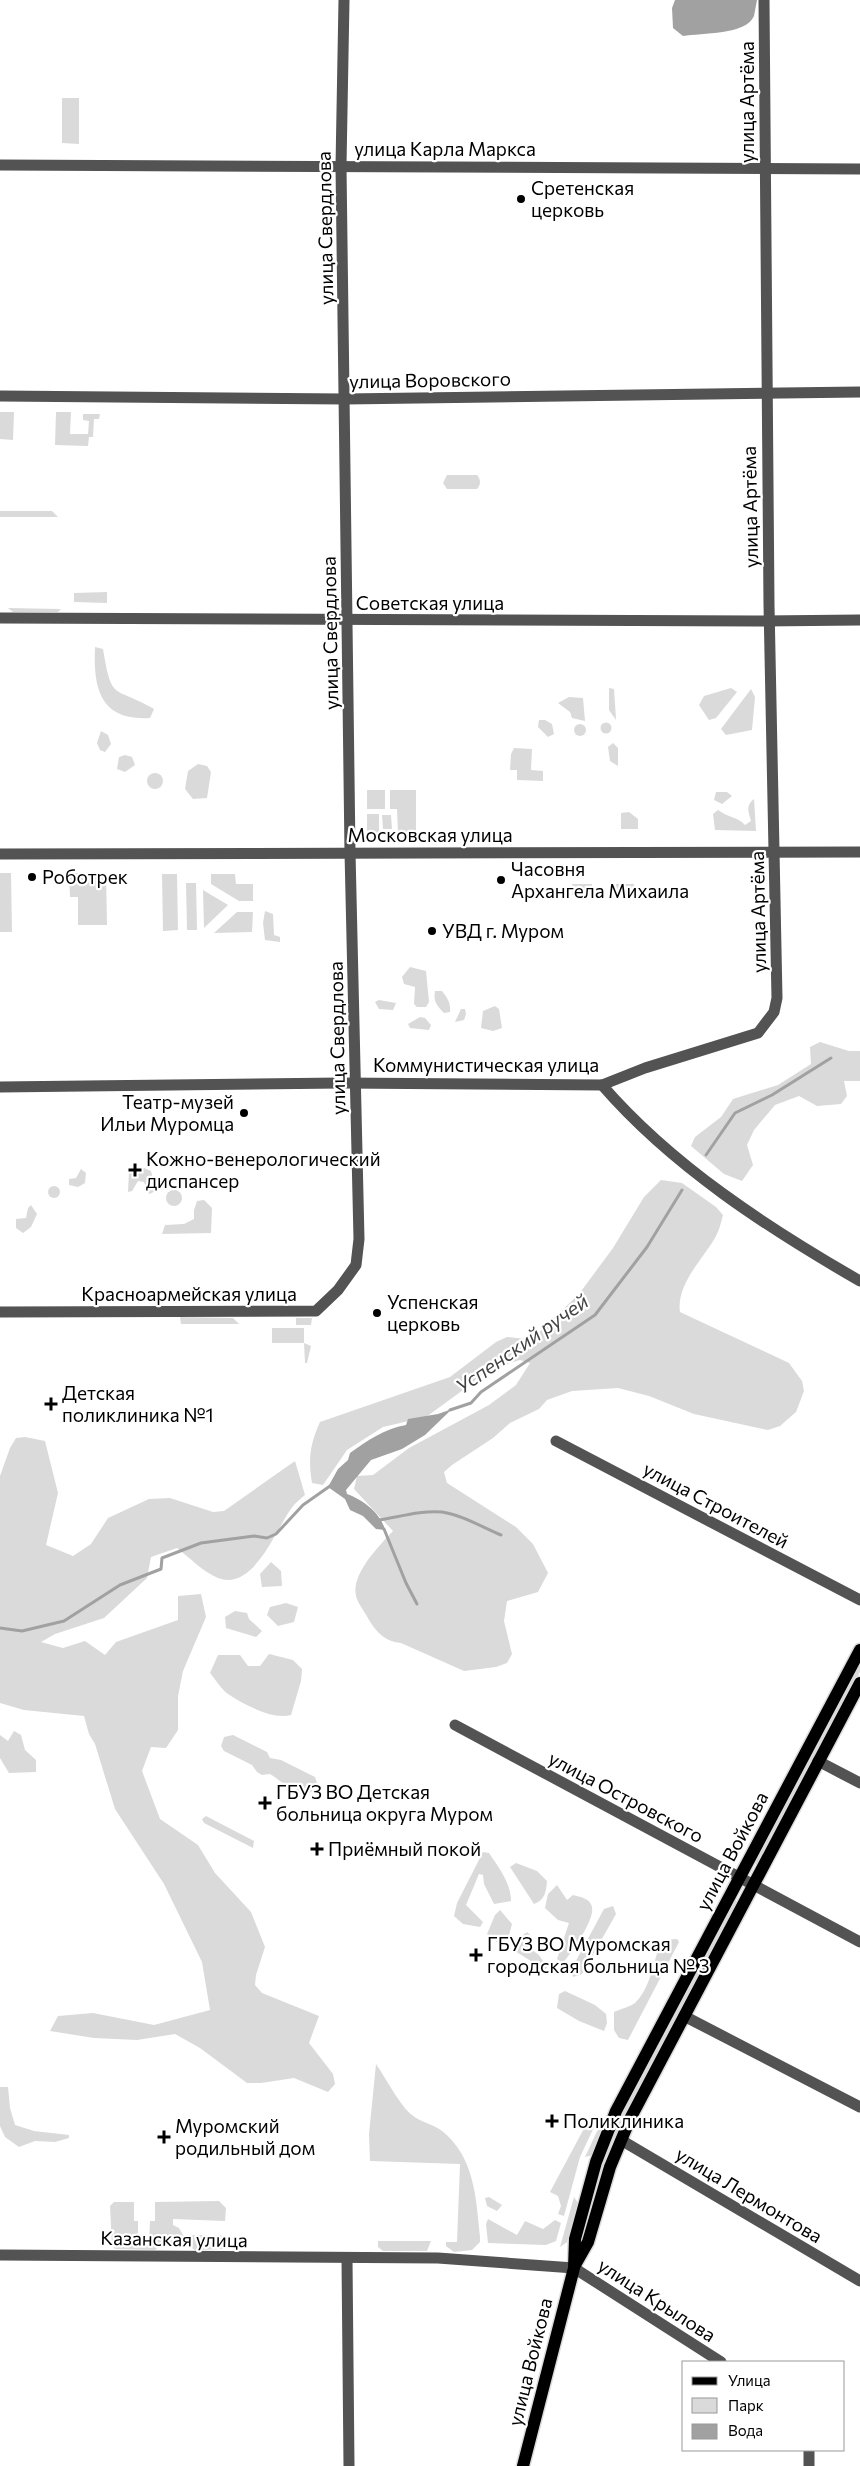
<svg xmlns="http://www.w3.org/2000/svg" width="860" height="2466" font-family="Commissioner,sans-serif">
<rect width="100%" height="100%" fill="#fff"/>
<g fill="#dadada">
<path d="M62 98H79V144L62 143Z"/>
<path d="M0 412H14L13 440 0 439Z"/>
<path d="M56 412H71L70 434H88L89 421 83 420V414H100L99 419H94L93 437H89L88 446 55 445Z"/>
<path d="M447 475H477C481 480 481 484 477 489H447L443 483Z"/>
<path d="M0 511H52L58 517H0Z"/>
<path d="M107 592V603L74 602V593Z"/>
<path d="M8 608 61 609 58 612H13Z"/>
<path d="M95 647 103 649C112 703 113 685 154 709L150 718C101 721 93 690 95 647Z"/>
<path d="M609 688 614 689 616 720 609 710Z"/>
<path d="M731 688 737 692 716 718 709 720 699 705 704 696Z"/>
<path d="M751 689 755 697 752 730 726 735 721 729Z"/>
<path d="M569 697 583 698 585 721 572 718 570 712 558 703Z"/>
<path d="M539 720H545L552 724 554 734 548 737 538 727Z"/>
<circle cx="606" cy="728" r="5.5"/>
<circle cx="580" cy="730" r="6"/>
<path d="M101 731 108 735 111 744 105 752 100 750 97 743Z"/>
<path d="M613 743 618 748V766L610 761 608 747Z"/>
<path d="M514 748 532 749 531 770 543 771V781L517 780V770H510L511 754Z"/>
<path d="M125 755 132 757 135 765 125 772 117 769 119 757Z"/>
<path d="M198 764 207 766 211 772 207 798 193 799 185 789 188 771Z"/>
<circle cx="155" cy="781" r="8"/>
<rect x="367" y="790" width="18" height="19"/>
<path d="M390 790H416V834H398L397 809H390Z"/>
<path d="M716 792H727L732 796 722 804 714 800Z"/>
<path d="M754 799 756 831 715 830 713 814 718 810C727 817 738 817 745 825L751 821C749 812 745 806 754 799Z"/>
<path d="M629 812 638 819V829H621V813Z"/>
<rect x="367" y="814" width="12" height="20"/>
<path d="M382 815H391L392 829H383Z"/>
<path d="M0 873H11L12 932H0Z"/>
<path d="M69 873H106L107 925H78V897H70Z"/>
<path d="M162 874H177L178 930 163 931Z"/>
<path d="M211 874H235L236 884H253V901H239L211 884Z"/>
<path d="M186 883H196L197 930H187Z"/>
<path d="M572 884H592V894L572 895Z"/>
<rect x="616" y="884" width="18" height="10"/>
<path d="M203 890 228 905 204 928Z"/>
<path d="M265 911 273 914 274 935 280 937V942L265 940 263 923Z"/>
<path d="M237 912H253L252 932 214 933Z"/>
<path d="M410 967 426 971 429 1002 426 1007H417L414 1004 415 987 404 984 402 977Z"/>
<path d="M435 991H442C447 998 451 1002 450 1012L444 1013C437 1006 433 1001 435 991Z"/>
<path d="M379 1000 396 1003 393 1010 379 1009 375 1002Z"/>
<path d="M495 1006 499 1009 502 1028 493 1031 481 1028 483 1011Z"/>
<path d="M461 1009H465L466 1014 464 1020 455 1022Z"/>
<path d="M420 1017 425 1018 431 1025 429 1030 410 1028 408 1024Z"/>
<path d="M820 1042 849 1051H860V1081H844L847 1096 841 1104 817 1106 799 1096 775 1105 754 1130 747 1145 753 1165 742 1181 724 1174 691 1146 695 1137 721 1117 733 1099 778 1085 811 1064 810 1047Z"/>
<path d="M144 1168 151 1171 156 1191 149 1194 144 1182 138 1181 132 1191 128 1192 129 1171Z"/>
<path d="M81 1169 86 1173 85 1183 78 1187 69 1185V1179L76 1178Z"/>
<path d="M661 1180 682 1183 716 1207 723 1215C721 1223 719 1231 715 1238 702 1260 676 1285 680 1312L789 1363 802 1381 804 1391 796 1412 780 1426 768 1430 694 1414 649 1396 618 1388 572 1391 547 1400 539 1409 510 1423 493 1438 452 1465 444 1472 447 1483 516 1527 533 1544 548 1573 538 1592 507 1601 504 1621 512 1654 507 1663 496 1667 464 1671 401 1643C386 1642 377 1633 369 1620 365 1612 358 1604 356 1596 351 1574 379 1546 393 1531L354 1489 357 1476 373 1475 409 1448 489 1405 516 1385 530 1363 520 1360 510 1363 481 1377 426 1417 383 1427 347 1450 323 1485 312 1483C308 1459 310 1444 320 1422L450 1377 496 1342 507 1337 526 1339 537 1334 579 1294 613 1248 644 1197Z"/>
<circle cx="54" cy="1192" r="6"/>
<circle cx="174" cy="1198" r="8"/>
<path d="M204 1200 212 1208 211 1233 162 1234 165 1225 184 1224 194 1219V1210L197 1201Z"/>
<path d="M31 1205 37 1214 31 1227 23 1233 16 1228V1219L26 1218 28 1208Z"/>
<path d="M180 1317 233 1318 239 1324H181Z"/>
<path d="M296 1318H312L311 1325H296Z"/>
<path d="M272 1328H304V1343L311 1346 307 1363H305L304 1343H272Z"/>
<path d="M25 1437 45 1441 58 1493 46 1545 73 1556 91 1544 108 1518 149 1499 170 1498 213 1512 224 1511 295 1461 305 1495C301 1498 297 1502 294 1505 277 1525 255 1592 218 1578 203 1572 189 1557 177 1548L151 1557 147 1578 104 1618 55 1634 41 1642 63 1648 85 1641 105 1655 116 1642 178 1620V1596L201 1594 206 1617 183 1671 178 1696V1730L166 1748 151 1747 142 1771 160 1819 198 1845 215 1873 251 1912 265 1947 256 1975 255 1985 262 1993 319 2016 309 2043 333 2074 335 2084 328 2092 294 2078 261 2083H247L200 2048 175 2034 137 2040 94 2038 50 2031 58 2016 93 2013 154 2025 210 2010 202 1962 164 1884 115 1809 95 1744 89 1734 84 1716 24 1710 0 1703V1476L10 1448 16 1438Z"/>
<path d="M271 1562 281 1571 282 1586 262 1587 260 1574Z"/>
<path d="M286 1603 298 1607 294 1622 278 1626 267 1615 270 1607Z"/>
<path d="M235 1611 247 1613 249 1619 262 1631 256 1637 226 1628 225 1617Z"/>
<path d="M269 1654 293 1660 302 1669 301 1681 291 1715C272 1720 245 1705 228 1694 221 1689 216 1680 210 1673L218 1655H240L248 1666H260Z"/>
<path d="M860 1660V1672L757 1864 754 1863Z"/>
<path d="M14 1731 21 1735 25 1750 36 1760V1772L9 1773 0 1758V1735L8 1741Z"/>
<path d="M233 1735 267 1752 270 1758 281 1760 315 1777 318 1786 307 1795C292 1794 282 1781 270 1774L262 1775 257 1772 252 1765 224 1751 221 1746 224 1737Z"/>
<path d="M206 1816 254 1841 253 1848 204 1823 202 1819Z"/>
<path d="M483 1852 489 1853C499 1868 511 1883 511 1901L494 1904 484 1884 483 1875 479 1874 466 1905 483 1922 480 1927 463 1924 454 1916 457 1903Z"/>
<path d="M516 1863 537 1871 547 1881C546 1892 545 1900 534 1904L510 1867Z"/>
<path d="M557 1885 567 1900 573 1895C580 1897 590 1898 592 1907 595 1920 571 1953 563 1963L557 1959 569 1923 558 1920 545 1908 548 1894Z"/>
<path d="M735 1899 737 1903 612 2142 583 2248 578 2247 601 2164 620 2114Z"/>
<path d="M613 1906 616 1914 582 1974 573 1977 571 1970 604 1909Z"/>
<path d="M500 1910 512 1924 508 1939 498 1943 487 1934 495 1915Z"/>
<path d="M527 1932 532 1937V1950L539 1955 547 1967 545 1970 515 1951 522 1936Z"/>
<path d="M677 1939 679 1942 628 2040 619 2038 614 2030V2012C620 2009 631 2007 636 2002 652 1985 653 1960 662 1940Z"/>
<path d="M565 1991 595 2005 606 2014 607 2023 604 2031 579 2021 557 2008 559 1994Z"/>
<path d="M376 2064C385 2077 401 2107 412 2115 420 2122 433 2124 442 2131 475 2157 476 2199 480 2237V2242L472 2250 454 2252 446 2246V2242H457L460 2164 370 2161 369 2134Z"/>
<path d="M0 2087H8L10 2108 15 2125 34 2131 69 2135V2138L55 2142 35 2141 19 2147 5 2137 0 2126Z"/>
<path d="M588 2121 595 2125 580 2157 564 2216 558 2214 561 2206 558 2196 550 2192Z"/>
<path d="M599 2127 602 2133 593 2155 585 2157Z"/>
<path d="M489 2197 502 2205 497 2211 487 2206 485 2198Z"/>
<path d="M574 2197 578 2203 567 2242 560 2247Z"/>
<path d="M219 2201 226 2208 225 2221 173 2219V2225L179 2228 183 2235H221L224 2239V2249L195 2250 189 2246 162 2244 155 2250 115 2249 112 2246 110 2206 114 2202H134V2221H138V2243L149 2244 150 2221H155V2202Z"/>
<path d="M488 2219 517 2235 525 2221 543 2229 555 2220 561 2223 556 2241 546 2245 488 2243 486 2224Z"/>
<path d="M378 2241H431L427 2251H383L378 2247Z"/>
</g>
<g fill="#a1a1a1">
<path d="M675 0H757C756 5 755 11 754 16 746 35 702 33 683 36L673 28 672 8Z"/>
<path d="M452 1409 425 1435 402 1449 371 1460 346 1490 347 1494C363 1500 381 1513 385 1530L376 1529 363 1516 350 1510 345 1499 328 1487 338 1469 348 1460 350 1453C368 1440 384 1429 406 1425L408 1419 438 1414Z"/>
</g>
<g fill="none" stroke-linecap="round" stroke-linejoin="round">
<g stroke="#a1a1a1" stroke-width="3">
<path d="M706 1155 735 1113 772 1095 831 1058"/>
<path d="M450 1410 471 1403 481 1392 595 1315 647 1247 682 1190"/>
<path d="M379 1520C399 1517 421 1510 442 1512 462 1515 482 1527 501 1535"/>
<path d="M384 1529 406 1583 417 1604"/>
<path d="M0 1628 22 1631 64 1621 120 1585 161 1569 162 1558 201 1543 254 1536 267 1538 276 1534 303 1505 330 1486"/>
</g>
<g stroke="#dbdbdb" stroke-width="15">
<g id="major">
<path d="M575 2265 588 2242 610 2167 630 2119 860 1683"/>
<path d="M523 2466 574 2268 575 2239 596 2162 616 2111 860 1650"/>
</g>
</g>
<g stroke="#535353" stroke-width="11">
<path d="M0 165 860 169"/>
<path d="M0 396 345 399 860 392"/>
<path d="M0 618 757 621 860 620"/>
<path d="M0 854 860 852"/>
<path d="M602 1085C672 1166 768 1228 860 1281"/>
<path d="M0 1087 341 1083 602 1085 645 1068 758 1033 774 1012 777 998 769 605 764 0"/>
<path d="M0 1312 316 1311 338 1290 356 1265 359 1239 350 852 341 166 344 0"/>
<path d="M556 1441 860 1600"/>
<path d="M455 1725 860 1942"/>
<path d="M818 1761 860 1783"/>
<path d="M684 2016 860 2107"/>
<path d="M621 2140 860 2281"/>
<path d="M0 2255 438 2258 574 2268 721 2362"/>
<path d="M347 2259 349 2466"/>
<path d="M809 2450V2466"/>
</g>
<use href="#major" stroke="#000" stroke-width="12"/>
</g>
<g fill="#000" stroke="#fff" stroke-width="2">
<circle cx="521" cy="199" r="5"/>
<circle cx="32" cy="877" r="5"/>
<circle cx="501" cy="880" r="5"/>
<circle cx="432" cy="931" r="5"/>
<circle cx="244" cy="1113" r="5"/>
<path d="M132.5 1162.5h5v5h5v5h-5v5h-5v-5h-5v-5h5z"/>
<circle cx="377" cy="1313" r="5"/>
<path d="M48.5 1396.5h5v5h5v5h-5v5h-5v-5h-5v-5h5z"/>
<path d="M262.5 1795.5h5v5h5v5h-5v5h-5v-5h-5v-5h5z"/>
<path d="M314.5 1841.5h5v5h5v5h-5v5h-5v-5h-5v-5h5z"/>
<path d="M473.5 1947.5h5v5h5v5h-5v5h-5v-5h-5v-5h5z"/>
<path d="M549.5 2113.5h5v5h5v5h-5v5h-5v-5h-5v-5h5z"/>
<path d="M161.5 2129.5h5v5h5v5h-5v5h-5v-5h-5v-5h5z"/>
</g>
<g text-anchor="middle" stroke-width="4.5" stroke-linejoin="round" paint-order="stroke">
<g font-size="19" fill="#000" stroke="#fff">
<text transform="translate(747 102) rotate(-90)" y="7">улица Артёма</text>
<text x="445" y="156">улица Карла Маркса</text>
<text transform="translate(325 228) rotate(-91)" y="7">улица Свердлова</text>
<text transform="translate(430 380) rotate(-1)" y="7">улица Воровского</text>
<text transform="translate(750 507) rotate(-91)" y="7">улица Артёма</text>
<text x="430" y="610">Советская улица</text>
<text transform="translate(330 633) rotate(-91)" y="7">улица Свердлова</text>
<text x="430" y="842">Московская улица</text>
<text transform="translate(758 912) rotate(-91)" y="7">улица Артёма</text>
<text transform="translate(337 1038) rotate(-91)" y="7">улица Свердлова</text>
<text x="486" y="1072">Коммунистическая улица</text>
<text x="189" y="1301">Красноармейская улица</text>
<text transform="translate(716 1505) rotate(28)" y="7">улица Строителей</text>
<text transform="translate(626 1797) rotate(28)" y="7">улица Островского</text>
<text transform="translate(732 1851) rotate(-62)" y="7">улица Войкова</text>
<text transform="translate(749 2195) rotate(31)" y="7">улица Лермонтова</text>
<text transform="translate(174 2239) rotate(1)" y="7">Казанская улица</text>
<text transform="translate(657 2300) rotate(33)" y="7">улица Крылова</text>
<text transform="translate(530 2362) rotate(-76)" y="7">улица Войкова</text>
</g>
<g font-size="19" fill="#000" stroke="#fff" text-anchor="start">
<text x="531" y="195">Сретенская<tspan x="531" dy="22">церковь</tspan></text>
<text x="511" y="876">Часовня<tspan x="511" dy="22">Архангела Михаила</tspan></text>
<text x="42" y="884">Роботрек</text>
<text x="442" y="938">УВД г. Муром</text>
<text x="234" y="1109" text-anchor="end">Театр-музей<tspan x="234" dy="22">Ильи Муромца</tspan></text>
<text x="146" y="1166">Кожно-венерологический<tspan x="146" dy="22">диспансер</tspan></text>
<text x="387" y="1309">Успенская<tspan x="387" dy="22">церковь</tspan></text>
<text x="62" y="1400">Детская<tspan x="62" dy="22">поликлиника №1</tspan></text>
<text x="276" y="1799">ГБУЗ ВО Детская<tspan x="276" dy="22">больница округа Муром</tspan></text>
<text x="328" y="1856">Приёмный покой</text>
<text x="487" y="1951">ГБУЗ ВО Муромская<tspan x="487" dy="22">городская больница № 3</tspan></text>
<text x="563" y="2128">Поликлиника</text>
<text x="175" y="2133">Муромский<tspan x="175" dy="22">родильный дом</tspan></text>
</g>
<g font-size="20" font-style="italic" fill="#424242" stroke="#fff">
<text transform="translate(522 1344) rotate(-35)" y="7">Успенский ручей</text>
</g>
</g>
<rect x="682" y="2361" width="162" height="90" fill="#ffffff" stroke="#999999"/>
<rect x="692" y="2377" width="25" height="8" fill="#000000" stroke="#999999"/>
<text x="728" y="2386" font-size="15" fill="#000000">Улица</text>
<rect x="692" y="2398" width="25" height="15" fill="#dadada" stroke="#999999"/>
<text x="728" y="2411" font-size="15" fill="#000000">Парк</text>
<rect x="692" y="2424" width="25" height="15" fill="#a1a1a1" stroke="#999999"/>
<text x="728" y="2436" font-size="15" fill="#000000">Вода</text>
</svg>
